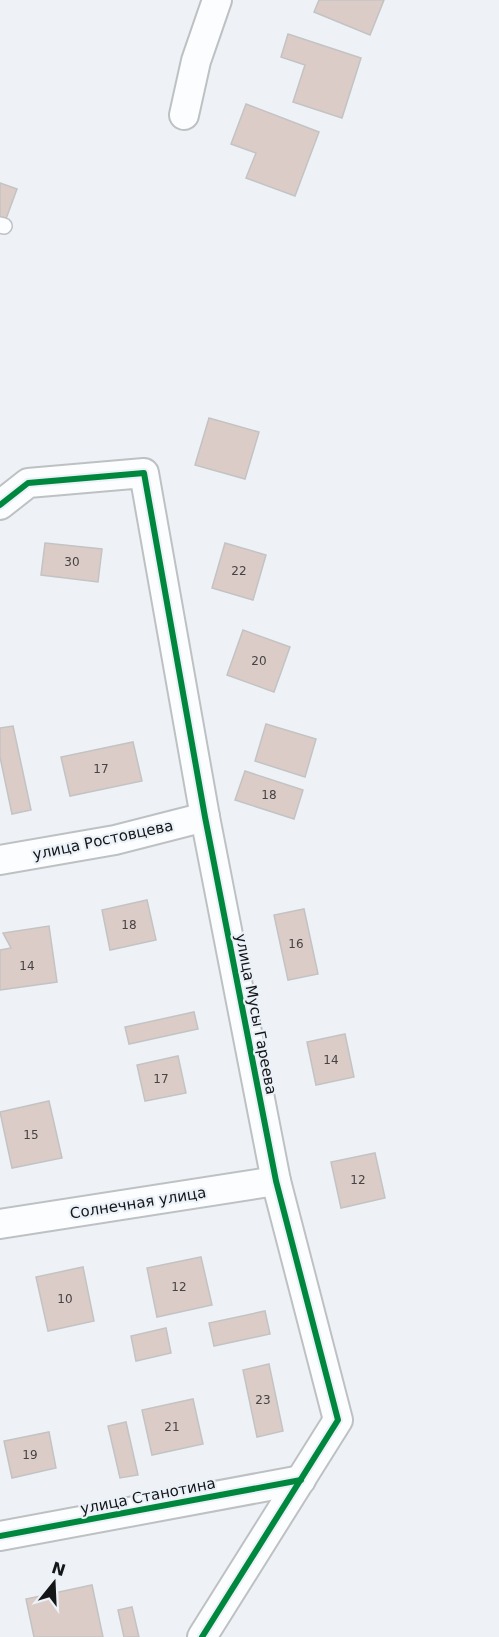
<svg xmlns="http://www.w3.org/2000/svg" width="499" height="1637" font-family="'DejaVu Sans',sans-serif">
<rect width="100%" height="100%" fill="#eef1f5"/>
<g fill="#dcccc7" stroke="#c3c3c4" stroke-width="1.5">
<path d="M319 0H384L370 35 314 12Z"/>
<path d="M288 34 361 58 342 118 293 102 305 65 281 57Z"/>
<path d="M246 104 319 132 295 196 246 178 256 153 231 144Z"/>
<path d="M0 183 17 189 3 227 0 225Z"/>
<path d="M209 418 259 432 245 479 195 465Z"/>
<path d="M45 543 102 549 98 582 41 575Z"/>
<path d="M225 543 266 555 253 600 212 588Z"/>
<path d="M243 630 290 647 274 692 227 675Z"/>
<path d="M266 724 316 739 305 777 255 761Z"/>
<path d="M13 726 31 810 12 814 0 757V728Z"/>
<path d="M133 742 142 781 70 796 61 757Z"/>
<path d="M245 771 303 790 294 819 235 800Z"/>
<path d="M147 900 156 940 110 950 102 910Z"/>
<path d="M304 909 318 974 288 980 274 915Z"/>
<path d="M49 926 57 982 0 990V950L11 948 3 933Z"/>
<path d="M194 1012 198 1029 129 1044 125 1027Z"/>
<path d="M345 1034 354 1077 316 1085 307 1042Z"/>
<path d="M178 1056 186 1093 145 1101 137 1065Z"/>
<path d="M49 1101 62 1158 12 1168 0 1112Z"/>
<path d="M375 1153 385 1198 341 1208 331 1162Z"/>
<path d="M201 1257 212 1305 157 1317 147 1268Z"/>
<path d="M83 1267 94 1321 48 1331 36 1277Z"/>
<path d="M265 1311 270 1334 214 1346 209 1323Z"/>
<path d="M166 1328 171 1353 136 1361 131 1336Z"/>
<path d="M269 1364 283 1431 257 1437 243 1370Z"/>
<path d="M193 1399 203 1444 152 1455 142 1410Z"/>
<path d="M126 1422 138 1475 120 1478 108 1426Z"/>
<path d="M49 1432 56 1468 12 1478 4 1441Z"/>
<path d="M92 1585 103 1637H34L26 1599Z"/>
<path d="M132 1607 139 1637H124L118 1610Z"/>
</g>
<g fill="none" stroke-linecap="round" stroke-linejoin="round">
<g stroke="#bec1c3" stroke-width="18">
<path id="lane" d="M0 225 4 226"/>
</g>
<g stroke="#bec1c3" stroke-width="32">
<g id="street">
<path d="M184 115 196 61 217 0"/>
<path d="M0 505 28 483 144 473 205 817 276 1181 338 1420 202 1637"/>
<path d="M0 860 115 840 205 817"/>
<path d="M0 1224 276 1181"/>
<path d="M0 1536 301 1480"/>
</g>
</g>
<use href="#lane" stroke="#fcfdfe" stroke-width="15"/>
<use href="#street" stroke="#fcfdfe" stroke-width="28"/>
<g stroke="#ebf1f8" stroke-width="10">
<g id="cycleway">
<path d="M0 505 28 483 144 473 205 817 276 1181 338 1420 202 1637"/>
<path d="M0 1536 301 1480"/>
</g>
</g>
<use href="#cycleway" stroke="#00873e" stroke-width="6"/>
</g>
<g text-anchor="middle" stroke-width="4.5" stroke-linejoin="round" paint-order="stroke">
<g font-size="12" fill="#454343">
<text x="72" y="566">30</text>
<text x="239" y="575">22</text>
<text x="259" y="665">20</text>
<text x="101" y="773">17</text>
<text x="269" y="799">18</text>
<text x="129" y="929">18</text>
<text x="296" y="948">16</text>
<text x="27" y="970">14</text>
<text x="331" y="1064">14</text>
<text x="161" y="1083">17</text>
<text x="31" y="1139">15</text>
<text x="358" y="1184">12</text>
<text x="179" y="1291">12</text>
<text x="65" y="1303">10</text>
<text x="263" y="1404">23</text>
<text x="172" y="1431">21</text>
<text x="30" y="1459">19</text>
</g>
<g font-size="15" fill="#131517" stroke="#ebf1f8">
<text transform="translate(103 840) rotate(-12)" y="5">улица Ростовцева</text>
<text transform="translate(256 1014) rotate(79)" y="5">улица Мусы Гареева</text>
<text transform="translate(138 1203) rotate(-9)" y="5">Солнечная улица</text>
<text transform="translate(148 1496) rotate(-11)" y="5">улица Станотина</text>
</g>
</g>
<g transform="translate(54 1583) rotate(18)" stroke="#ebf1f8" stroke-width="4.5" paint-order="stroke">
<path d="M0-4.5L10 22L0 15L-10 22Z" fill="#131517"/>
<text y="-9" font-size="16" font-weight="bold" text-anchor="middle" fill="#131517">N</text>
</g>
</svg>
